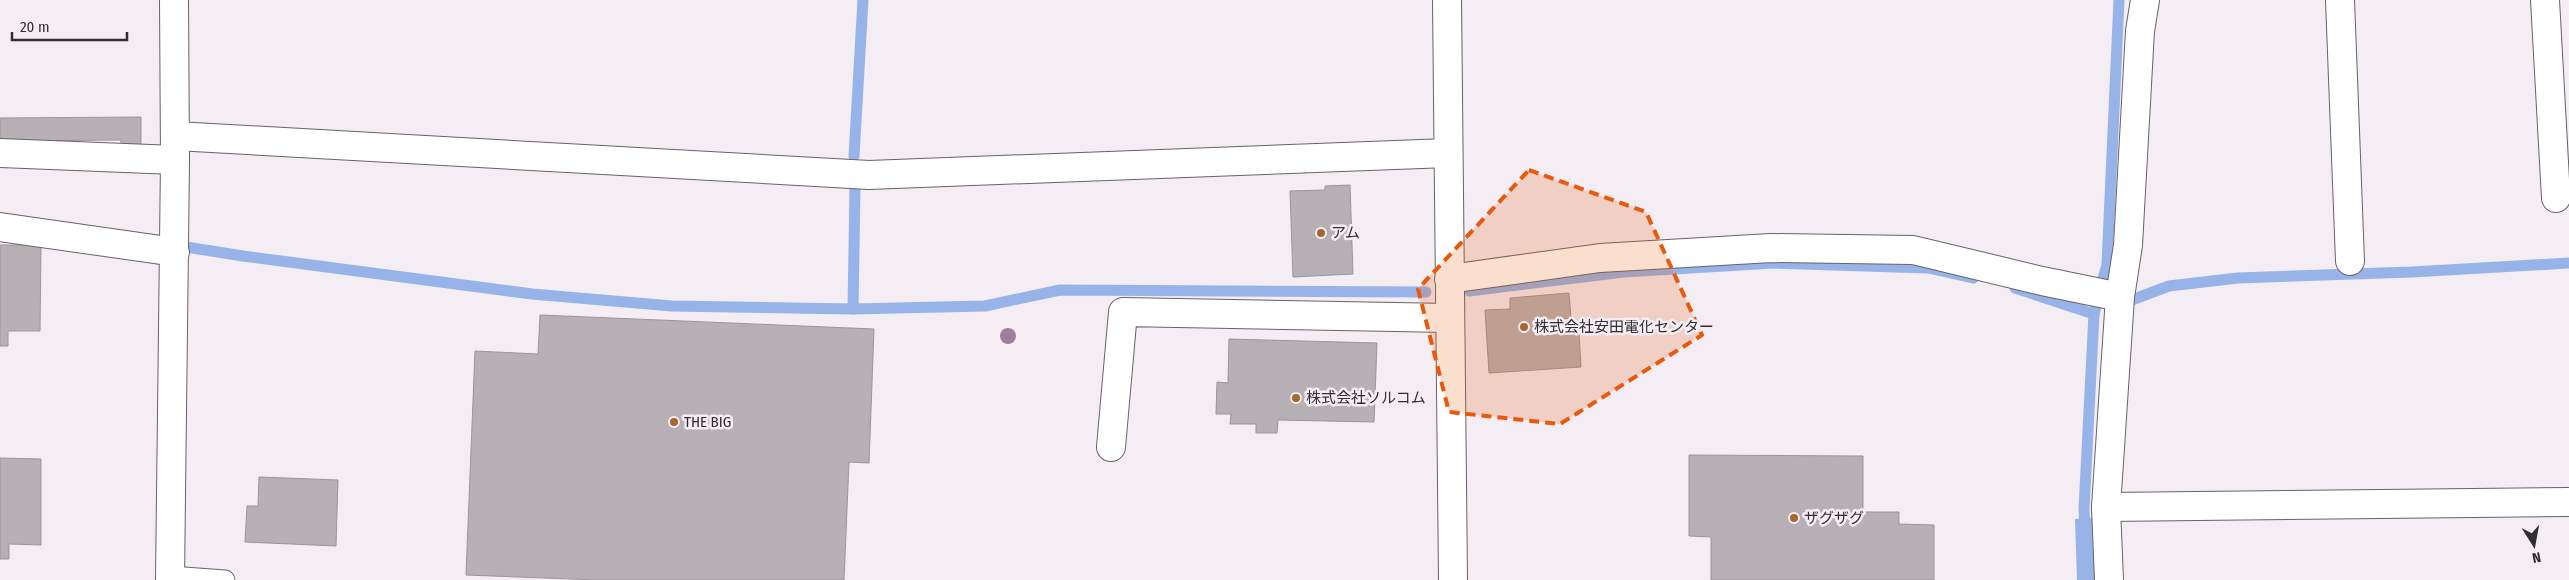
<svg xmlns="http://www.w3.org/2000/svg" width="2569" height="580" font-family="'Fira Sans Condensed','Noto Sans JP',sans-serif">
<rect width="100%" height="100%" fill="#f4edf3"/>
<path fill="#97b3e8" d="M2098 517V580H2077L2075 519Z"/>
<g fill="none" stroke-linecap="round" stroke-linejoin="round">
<g stroke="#97b3e8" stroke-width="11">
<path d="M854 156 863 0"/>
<path d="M186 247 243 256 532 294 672 306 853 309 985 306 1060 290 1426 292"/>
<path d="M2015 288 2094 314"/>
<path d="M1469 291 1624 272 1774 263 1928 268 1973 278"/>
<path d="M2121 304 2169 286 2238 278 2412 272 2569 263"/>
<path d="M853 309 855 188"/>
<path d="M2085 533 2084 509 2094 314 2107 264 2119 0"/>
</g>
</g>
<g fill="#b7b1b6" stroke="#9b959a">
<path d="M141 117V145H121V140L0 141V118Z"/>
<path d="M1350 185 1353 274 1293 277 1290 191 1325 190V186Z"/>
<path d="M0 245H41L40 331H8V346H0Z"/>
<path d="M1569 293 1571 318 1561 319 1562 335 1579 334 1581 367 1489 373 1485 310 1510 309V298Z"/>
<path d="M540 315 874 329 869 463 849 462 844 580H597L466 575 475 351 538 354Z"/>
<path d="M1229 339 1377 343 1374 422 1278 420 1277 433H1256V424H1230L1231 414H1216L1217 382 1228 383Z"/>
<path d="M1689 455 1863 456V512H1899V524L1934 525V580H1711V537L1689 536Z"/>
<path d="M0 458 41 459V545L9 544V559H0Z"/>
<path d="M259 477 338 480 336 546 245 542 247 506H258Z"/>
</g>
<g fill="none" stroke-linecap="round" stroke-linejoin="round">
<g stroke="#686367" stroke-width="21">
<path id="service" d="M170 576 225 580"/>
</g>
<g stroke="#686367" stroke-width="30">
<g id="minor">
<path d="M1447 0 1453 580"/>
<path d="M2340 0 2350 261"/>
<path d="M2545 0 2556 198"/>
<path d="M176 136 869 175 1448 153"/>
<path d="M0 153 175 160"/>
<path d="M0 227 175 252"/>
<path d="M1449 279 1600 258 1771 248 1913 250 2042 281 2120 297"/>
<path d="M1111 447 1123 312 1450 318"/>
<path d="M2106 507 2569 502"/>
<path d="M170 580 175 160 174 0"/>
<path d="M2109 580 2106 507 2120 297 2128 245 2140 31 2145 0"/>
</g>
</g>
<use href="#service" stroke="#fff" stroke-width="19"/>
<use href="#minor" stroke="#fff" stroke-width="28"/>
</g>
<circle fill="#a17e9f" cx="1008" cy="336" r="8"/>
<path fill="#e8590c" fill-opacity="0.2" stroke="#e8590c" stroke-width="4" stroke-dasharray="10 6" stroke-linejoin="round" d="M1529 170 1646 212 1702 335 1560 424 1449 412 1418 289Z"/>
<g fill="#a6672e" stroke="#f4edf3" stroke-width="2">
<circle cx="1321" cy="233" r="5"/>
<circle cx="1524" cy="327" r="5"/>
<circle cx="1296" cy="398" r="5"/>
<circle cx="674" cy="422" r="5"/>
<circle cx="1794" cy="518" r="5"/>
</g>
<g text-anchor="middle" stroke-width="5" stroke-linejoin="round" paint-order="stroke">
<g font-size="15" fill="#302e30" stroke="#f4edf3" text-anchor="start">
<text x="1331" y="238">アム</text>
<text x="1534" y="332">株式会社安田電化センター</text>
<text x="1306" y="403">株式会社ソルコム</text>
<text x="684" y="427">THE BIG</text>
<text x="1804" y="523">ザグザグ</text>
</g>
</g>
<g transform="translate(2534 545) rotate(169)" stroke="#f4edf3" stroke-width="4" paint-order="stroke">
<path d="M0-4L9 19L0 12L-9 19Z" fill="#302e30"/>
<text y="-8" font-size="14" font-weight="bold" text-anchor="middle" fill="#302e30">N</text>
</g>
<path d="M12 32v8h115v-8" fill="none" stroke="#302e30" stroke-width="2.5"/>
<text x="20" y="32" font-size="15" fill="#302e30" stroke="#f4edf3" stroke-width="4" paint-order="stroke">20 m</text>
</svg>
